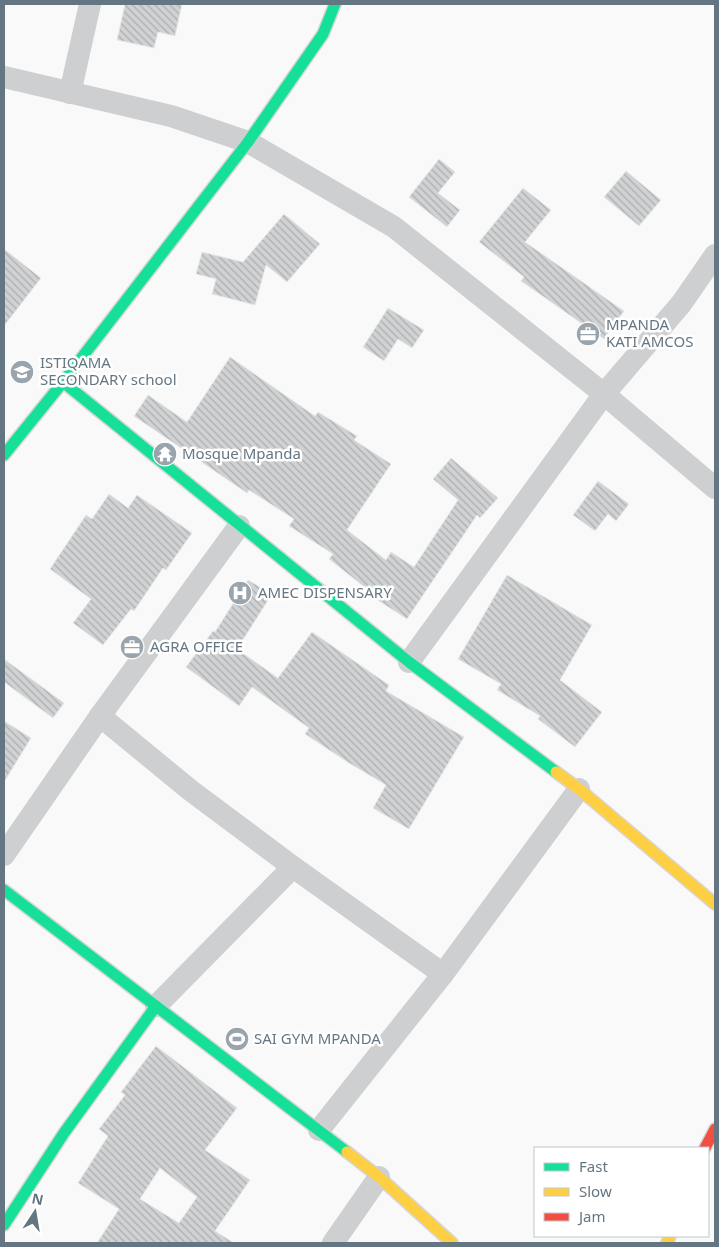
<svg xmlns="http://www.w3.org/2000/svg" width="719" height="1247" font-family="'Noto Sans',sans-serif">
<defs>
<pattern id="building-back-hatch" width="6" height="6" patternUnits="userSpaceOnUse" patternTransform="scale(1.25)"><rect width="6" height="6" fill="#d0d2d3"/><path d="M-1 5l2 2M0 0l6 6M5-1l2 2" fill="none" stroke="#acafb1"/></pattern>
</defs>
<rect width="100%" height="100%" fill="#f9f9f9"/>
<g fill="url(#building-back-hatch)" stroke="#e8e8e8" fill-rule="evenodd">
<path d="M125 4H182L175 36 158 32 154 48 117 40Z"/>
<path d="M439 159 455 172 438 193 460 210 447 227 409 197Z"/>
<path d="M626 171 661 200 639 226 604 197Z"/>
<path d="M523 188 551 210 525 242 624 311 604 339 521 281 524 277 479 242Z"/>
<path d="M284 214 320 244 287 282 266 265 255 305 212 294 216 279 196 274 202 252 243 262Z"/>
<path d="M4 249 41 278 4 326Z"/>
<path d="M388 308 424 330 412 348 398 339 384 361 363 347Z"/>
<path d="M230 357 315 416 318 412 357 436 354 440 391 464 347 530 386 560 391 552 414 567 458 500 433 479 451 458 498 498 480 518 477 515 407 619 365 592 367 589 329 559 333 554 289 526 294 519 249 490 247 493 134 416 148 395 187 422Z"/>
<path d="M598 481 629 504 616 521 608 514 595 531 573 515Z"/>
<path d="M109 494 128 508 137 495 192 533 166 570 163 568 134 611 131 609 103 645 73 623 91 599 50 569 86 515 92 519Z"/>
<path d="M507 575 592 625 560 680 602 712 575 747 538 719 540 716 497 690 501 684 458 659Z"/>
<path d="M248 580 272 594 237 649 278 678 312 632 389 685 386 691 464 737 409 829 373 808 386 785 349 763 305 734 309 728 252 687 239 706 186 667 213 631 215 632Z"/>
<path d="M4 659 64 703 53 718 4 682Z"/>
<path d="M4 721 31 738 4 782Z"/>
<path d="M156 1046 237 1108 205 1150 250 1180 215 1231 234 1243H97L119 1209 78 1183 108 1136 99 1129 125 1095 121 1092ZM160 1168 197 1197 179 1223 140 1199Z"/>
</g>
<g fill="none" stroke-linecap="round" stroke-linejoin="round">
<g stroke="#d5d6d7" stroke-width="14">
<g id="fast">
<path d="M63 382 409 662 556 772"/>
<path d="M4 455 63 382 248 142 323 34 335 4"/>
<path d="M4 890 347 1152"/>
<path d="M4 1225 64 1133 156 1006"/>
</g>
</g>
<g stroke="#d5d6d7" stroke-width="14">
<g id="slow">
<path d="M556 772 579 789 715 904"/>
<path d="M347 1152 379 1177 452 1243"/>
<path d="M667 1243 670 1236"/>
</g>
</g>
<g stroke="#d5d6d7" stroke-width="14">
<path id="jam" d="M705 1148 715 1129"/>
</g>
<g stroke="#cecfd0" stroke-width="22">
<path d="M4 77 171 116 248 142 394 227 604 394 715 488"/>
<path d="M70 93 90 4"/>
<path d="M409 662 604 394 681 304 715 255"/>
<path d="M100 716 190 790 293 867 443 974"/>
<path d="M4 855 100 716 239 526"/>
<path d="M156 1006 293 867"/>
<path d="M319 1130 443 974 579 789"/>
<path d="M333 1243 379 1177"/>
</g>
<use href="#fast" stroke="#16e098" stroke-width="11"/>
<use href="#slow" stroke="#ffcf43" stroke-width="11"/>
<use href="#jam" stroke="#f24e42" stroke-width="11"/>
</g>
<defs>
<g id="office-disc" transform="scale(1.25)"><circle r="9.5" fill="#99a4ac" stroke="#fff"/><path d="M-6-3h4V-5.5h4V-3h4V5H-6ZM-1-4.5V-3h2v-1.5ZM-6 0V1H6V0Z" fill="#fff"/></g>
<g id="school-disc" transform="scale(1.25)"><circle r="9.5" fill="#99a4ac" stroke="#fff"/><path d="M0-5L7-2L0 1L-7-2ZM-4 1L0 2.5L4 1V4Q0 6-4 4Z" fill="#fff"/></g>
<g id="temple-disc" transform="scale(1.25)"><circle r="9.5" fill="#99a4ac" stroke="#fff"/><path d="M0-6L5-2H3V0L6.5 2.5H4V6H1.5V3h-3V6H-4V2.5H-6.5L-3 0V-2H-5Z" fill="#fff"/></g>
<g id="hospital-disc" transform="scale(1.25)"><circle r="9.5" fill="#99a4ac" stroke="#fff"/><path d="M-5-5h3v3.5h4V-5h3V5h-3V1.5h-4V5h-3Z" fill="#fff"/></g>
<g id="stadium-disc" transform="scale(1.25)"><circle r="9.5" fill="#99a4ac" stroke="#fff"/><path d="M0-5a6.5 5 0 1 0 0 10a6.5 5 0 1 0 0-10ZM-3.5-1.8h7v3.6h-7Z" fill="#fff"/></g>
</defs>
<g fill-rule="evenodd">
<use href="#office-disc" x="588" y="334"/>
<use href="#school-disc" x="22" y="372"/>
<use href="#temple-disc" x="165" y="454"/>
<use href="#hospital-disc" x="240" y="593"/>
<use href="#office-disc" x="132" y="647"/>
<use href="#stadium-disc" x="237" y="1039"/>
</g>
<g text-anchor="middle" stroke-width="5" stroke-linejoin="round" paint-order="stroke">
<g font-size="15" fill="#657683" stroke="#fff" text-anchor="start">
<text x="606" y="330">MPANDA<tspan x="606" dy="17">KATI AMCOS</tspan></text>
<text x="40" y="368">ISTIQAMA<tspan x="40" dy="17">SECONDARY school</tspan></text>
<text x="182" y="459">Mosque Mpanda</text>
<text x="258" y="598">AMEC DISPENSARY</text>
<text x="150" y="652">AGRA OFFICE</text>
<text x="254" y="1044">SAI GYM MPANDA</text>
</g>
</g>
<rect width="719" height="1247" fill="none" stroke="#657683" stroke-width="10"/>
<rect x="534" y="1147" width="175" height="90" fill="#ffffff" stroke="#c1c8cd"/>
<rect x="544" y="1163" width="25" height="8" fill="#16e098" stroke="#c1c8cd"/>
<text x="579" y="1172" font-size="15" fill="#657683">Fast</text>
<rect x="544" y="1188" width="25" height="8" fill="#ffcf43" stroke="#c1c8cd"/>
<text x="579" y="1197" font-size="15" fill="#657683">Slow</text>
<rect x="544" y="1213" width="25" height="8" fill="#f24e42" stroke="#c1c8cd"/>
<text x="579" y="1222" font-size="15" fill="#657683">Jam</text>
<g transform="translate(35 1212) rotate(12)" stroke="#ffffff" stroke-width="4" paint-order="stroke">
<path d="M0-4L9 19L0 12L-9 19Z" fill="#657683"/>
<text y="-8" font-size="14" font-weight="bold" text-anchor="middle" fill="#657683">N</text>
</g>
</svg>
